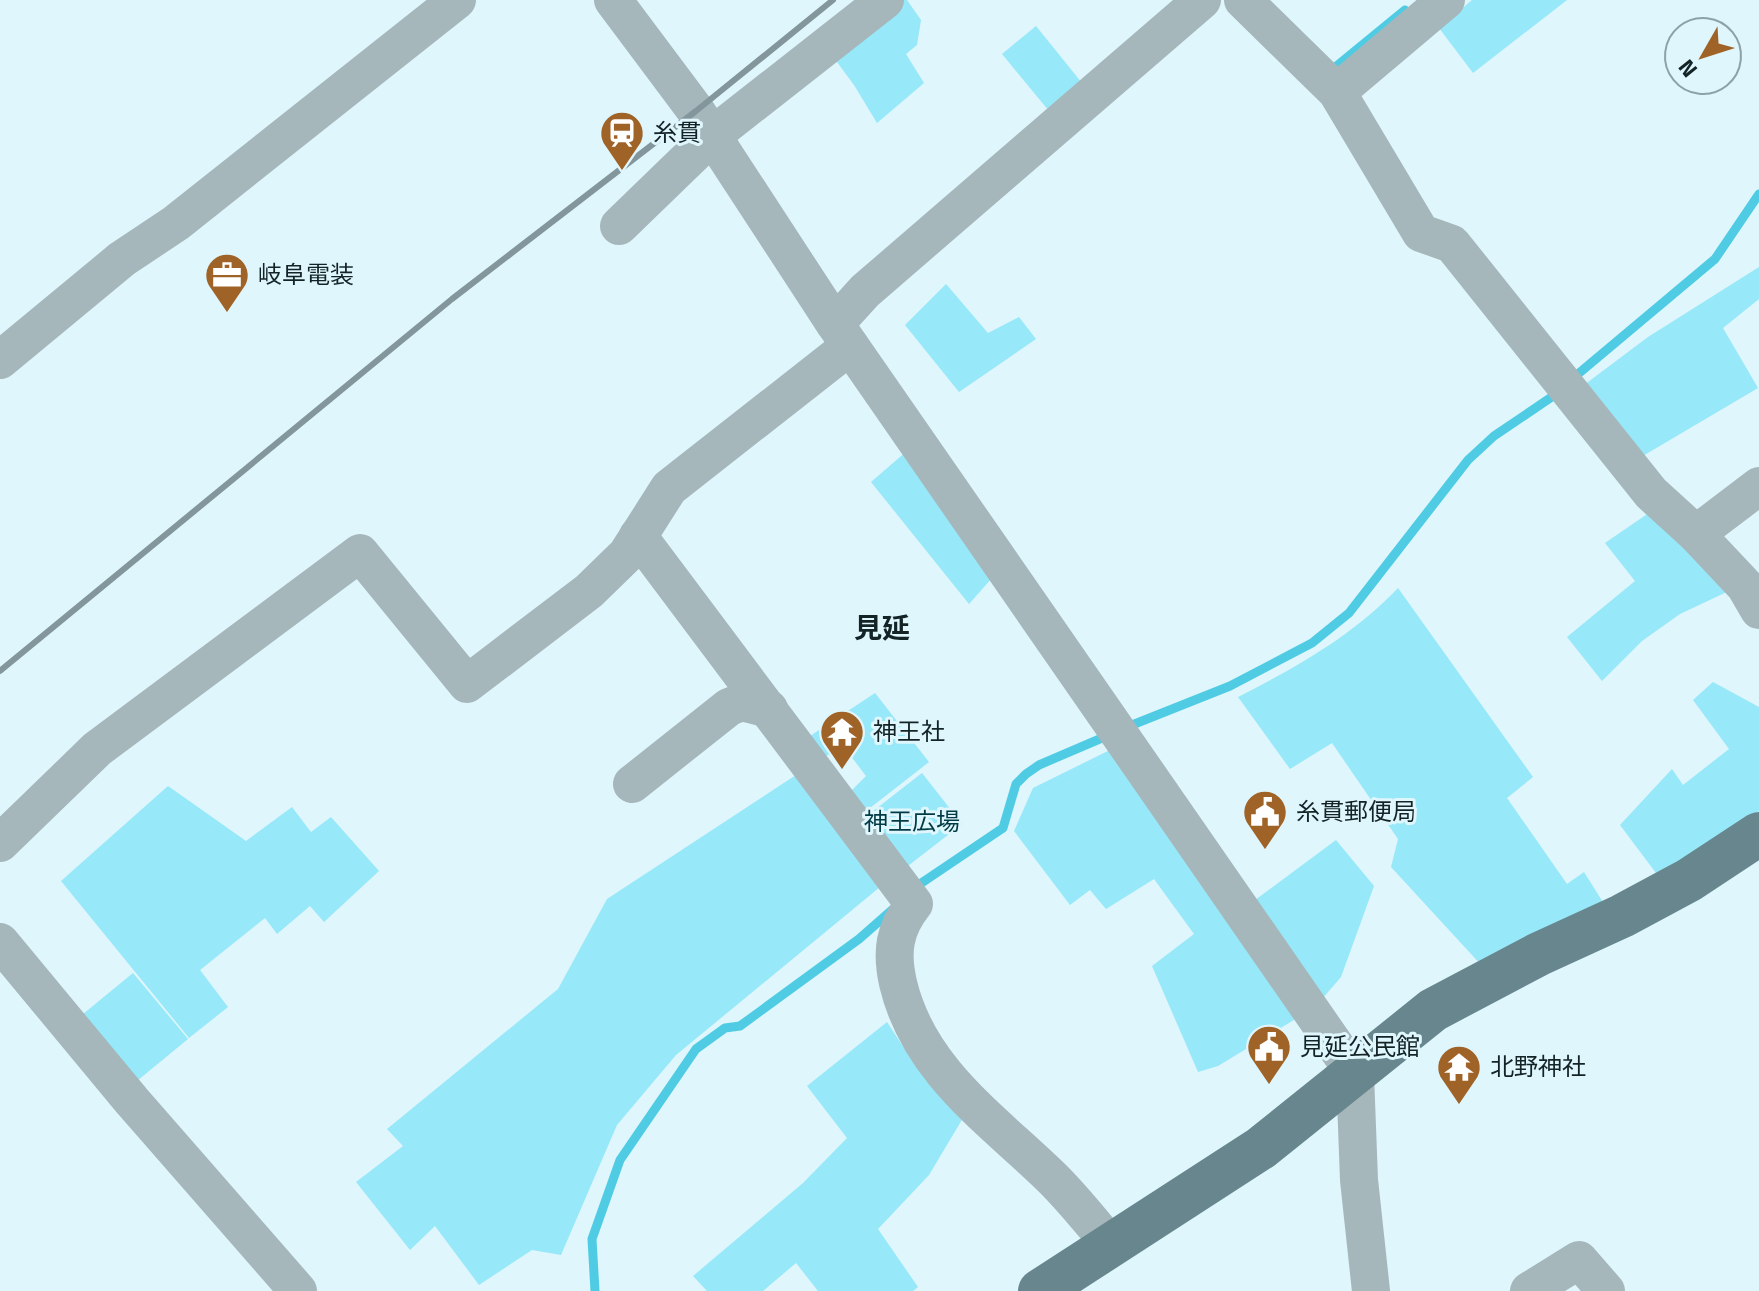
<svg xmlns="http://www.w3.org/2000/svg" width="1759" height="1291" font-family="'Titillium Web','Noto Sans JP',sans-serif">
<rect width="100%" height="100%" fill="#def6fc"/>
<g fill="#97e8f9">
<path d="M898 0H907L921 20 917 45 906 54 924 83 877 123 854 85 831 54Z"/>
<path d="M1472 0H1567L1473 73 1439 28Z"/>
<path d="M1036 26 1082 83 1049 111 1002 54Z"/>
<path d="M1759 267V299L1723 328 1758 388 1636 460 1580 388 1648 337Z"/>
<path d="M946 284 988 333 1019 317 1036 339 959 392 905 325Z"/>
<path d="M908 450 992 578 969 604 871 482Z"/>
<path d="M1656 508 1731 590 1680 614 1642 641 1602 681 1567 637 1635 581 1605 543Z"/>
<path d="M1398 588 1533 777 1507 798 1567 884 1584 872 1606 907 1483 967 1391 867 1398 839 1332 743 1290 769 1238 697C1297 667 1352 636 1398 588Z"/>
<path d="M1713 682 1759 707V811L1662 881 1620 825 1672 769 1683 785 1729 749 1693 700Z"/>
<path d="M875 693 929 762 861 815 846 796 866 776 844 747 818 760 804 740Z"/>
<path d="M1118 746 1302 1015 1218 1066 1198 1072 1152 966 1194 934 1154 879 1106 909 1090 890 1070 905 1014 831 1033 788Z"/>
<path d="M922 773 962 824 904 869 863 819Z"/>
<path d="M796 775 880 887 676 1055 617 1125 561 1255 532 1250 479 1285 435 1226 410 1250 356 1182 403 1146 387 1129 558 989 607 899Z"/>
<path d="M168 786 246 841 292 807 311 832 331 817 379 871 324 922 310 906 277 934 265 918 200 970 228 1007 189 1038 61 881Z"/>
<path d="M1336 840 1374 886 1341 977 1322 999 1255 900Z"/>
<path d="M133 973 188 1039 132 1085 77 1019Z"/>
<path d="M887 1022 912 1060 963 1118 929 1175 878 1229 918 1287 913 1291H818L796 1263 763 1291H707L693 1276 803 1183 847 1138 807 1086Z"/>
</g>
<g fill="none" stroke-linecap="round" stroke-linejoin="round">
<g stroke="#4fcce3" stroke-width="9">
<path d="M1333 69 1405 10"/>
<path d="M1572 379 1715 259 1759 194"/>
<path d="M1132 725 1230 686 1312 643 1349 613 1468 460 1494 436 1559 392"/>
<path d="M914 888 1003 828 1016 784 1026 774 1039 765 1109 735"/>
<path d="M595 1291 592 1239 620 1160 696 1049 725 1028 740 1026 859 939 892 910"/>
</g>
<g stroke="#a6b7bb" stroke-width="38">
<path d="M613 0 696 111 835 324 1355 1074 1359 1180 1371 1291"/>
<path d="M1243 0 1337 92 1421 233 1452 244 1651 493 1696 534 1745 586 1759 610"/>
<path d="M1337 92 1446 0"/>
<path d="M619 226 713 135 885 0"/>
<path d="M835 324 865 291 1202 0"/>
<path d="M0 360 122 259 176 223 457 0"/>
<path d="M1696 534 1759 486"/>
<path d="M638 536 914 904C894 929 891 952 898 983 918 1069 990 1118 1050 1176 1072 1197 1091 1222 1111 1245"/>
<path d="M632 784 729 707 742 702 769 709"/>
<path d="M0 843 97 749 360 553 467 684 589 591 627 554 669 488 850 346"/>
<path d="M0 942 132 1101 298 1291"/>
<path d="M1529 1291 1579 1260 1606 1291"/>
</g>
<path stroke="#67868d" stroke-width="44" d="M1040 1291 1261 1148 1433 1010 1539 954 1622 916 1689 880 1759 834"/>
<path stroke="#82969b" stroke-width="6" d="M0 671 452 299 696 111 833 0"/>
</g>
<defs>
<g id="station-pin" transform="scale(2.3)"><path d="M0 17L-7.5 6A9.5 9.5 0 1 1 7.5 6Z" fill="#a06327" stroke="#def6fc"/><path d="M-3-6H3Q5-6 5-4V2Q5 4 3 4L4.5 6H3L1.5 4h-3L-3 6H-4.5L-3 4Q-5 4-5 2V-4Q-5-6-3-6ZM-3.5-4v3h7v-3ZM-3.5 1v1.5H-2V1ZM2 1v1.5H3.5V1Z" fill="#fff"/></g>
<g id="office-pin" transform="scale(2.3)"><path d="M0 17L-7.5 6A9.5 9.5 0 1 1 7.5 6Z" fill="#a06327" stroke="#def6fc"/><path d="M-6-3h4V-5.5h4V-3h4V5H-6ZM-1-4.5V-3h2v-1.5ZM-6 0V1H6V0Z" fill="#fff"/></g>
<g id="temple-pin" transform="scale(2.3)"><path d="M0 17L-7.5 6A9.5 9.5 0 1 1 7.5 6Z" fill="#a06327" stroke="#def6fc"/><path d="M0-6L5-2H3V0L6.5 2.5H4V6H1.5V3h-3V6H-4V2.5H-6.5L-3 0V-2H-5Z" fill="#fff"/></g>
<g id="civic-pin" transform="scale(2.3)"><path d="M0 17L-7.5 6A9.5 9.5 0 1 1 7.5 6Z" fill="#a06327" stroke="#def6fc"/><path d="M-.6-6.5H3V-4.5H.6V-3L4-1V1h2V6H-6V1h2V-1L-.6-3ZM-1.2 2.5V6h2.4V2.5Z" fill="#fff"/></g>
</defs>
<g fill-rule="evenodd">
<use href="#station-pin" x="622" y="133"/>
<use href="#office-pin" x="227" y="275"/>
<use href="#temple-pin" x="842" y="732"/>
<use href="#civic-pin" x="1265" y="812"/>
<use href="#civic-pin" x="1269" y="1047"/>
<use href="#temple-pin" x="1459" y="1067"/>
</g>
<g text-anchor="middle" stroke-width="6" stroke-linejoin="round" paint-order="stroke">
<g font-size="24" fill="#132326" stroke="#def6fc" text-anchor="start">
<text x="653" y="141">糸貫</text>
<text x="258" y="283">岐阜電装</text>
<text x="873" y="740">神王社</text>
<text x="1296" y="820">糸貫郵便局</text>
<text x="1300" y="1055">見延公民館</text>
<text x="1490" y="1075">北野神社</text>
</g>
<g font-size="24" fill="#003a44" stroke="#def6fc">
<text x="912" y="830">神王広場</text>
</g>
<g font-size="28" font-weight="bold" fill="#132326" stroke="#def6fc">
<text x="882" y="638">見延</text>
</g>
</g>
<g transform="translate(1703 56) rotate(231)"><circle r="38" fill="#def6fc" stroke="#8da2a6" stroke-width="2"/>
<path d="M0-6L14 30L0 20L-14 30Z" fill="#a06327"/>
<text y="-12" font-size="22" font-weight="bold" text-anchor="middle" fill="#132326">N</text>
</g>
</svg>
